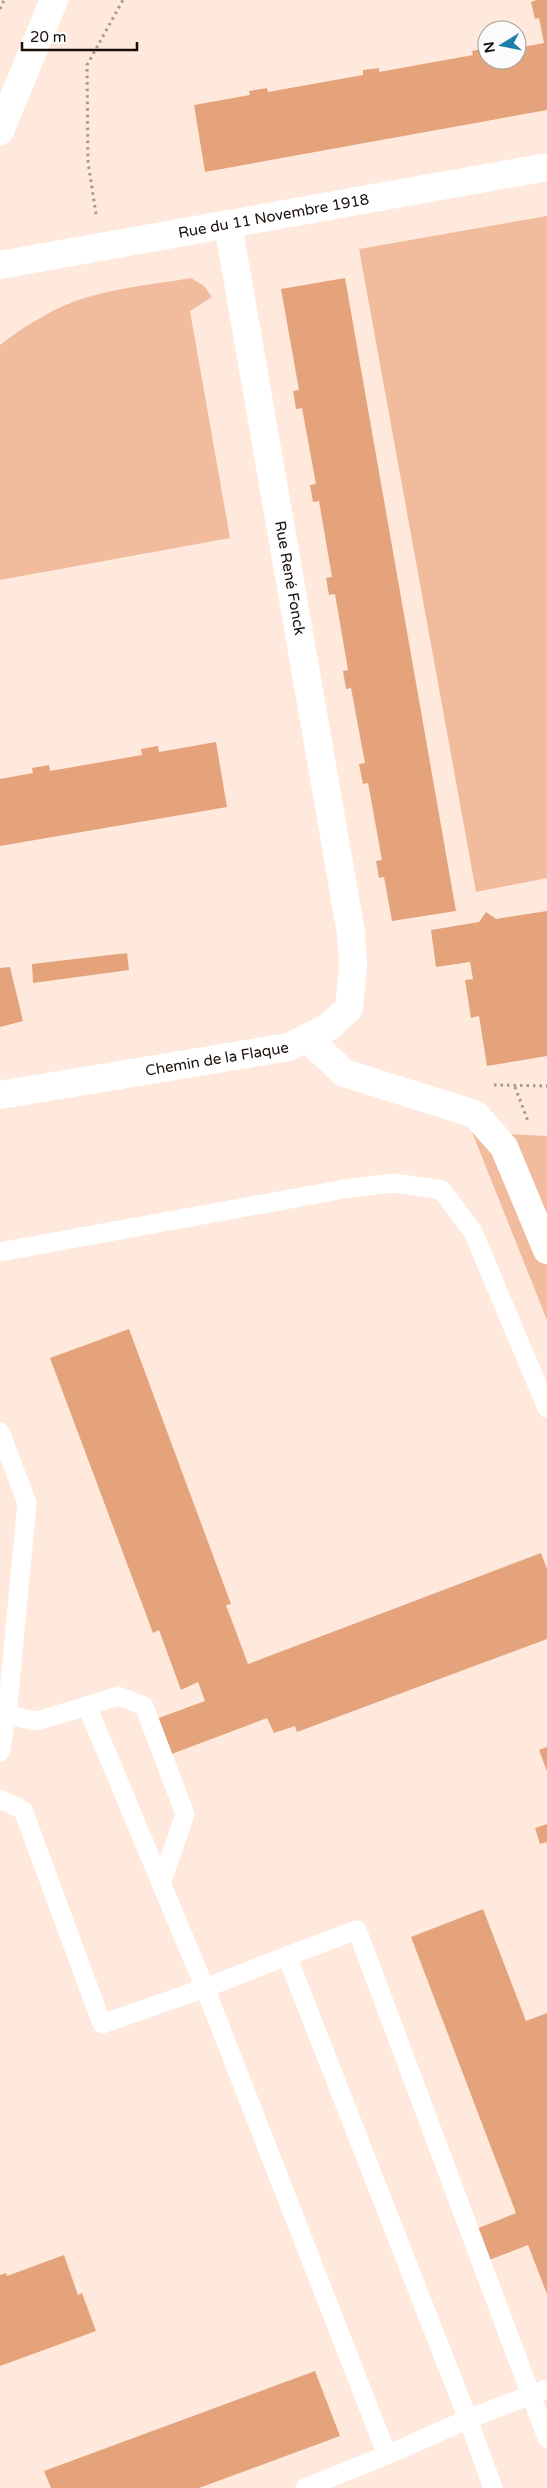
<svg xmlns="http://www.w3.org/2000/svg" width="547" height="2488" font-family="'Varela Round',sans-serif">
<rect width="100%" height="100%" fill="#ffe9dd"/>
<g fill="#f0bc9d">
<path d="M547 216V878L476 892 359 249Z"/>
<path d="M191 278 204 286 212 297 190 311 230 538 0 580V345C26 325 56 306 88 297 121 287 157 284 191 278Z"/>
<path d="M472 1132 547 1136V1320Z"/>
</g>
<g fill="#e4a37b">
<path d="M536 0H547V110L205 172 194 105 250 95 249 91 267 88 268 92 363 75V70L379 68V72L473 55 472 51 487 48V60H517V48L544 43 539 18 535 19 531 2Z"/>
<path d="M345 278 456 911 392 921 384 877 379 878 376 861 382 860 368 783 363 784 359 764 365 763 351 688 346 689 343 671 348 670 335 594 329 595 326 578 332 577 319 501 313 502 310 485 316 484 302 408 296 409 293 391 299 390 281 289Z"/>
<path d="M216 742 227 807 0 846V779L33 773 32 768 49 765 50 771 142 755 141 749 158 746 159 752Z"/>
<path d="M547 911V1056L487 1066 479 1016 471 1018 465 980 473 979 470 962 436 967 431 930 479 922 486 912 496 919Z"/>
<path d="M127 953 129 970 33 983 32 964Z"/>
<path d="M10 967 23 1021 0 1027V968Z"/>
<path d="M129 1329 231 1604 226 1605 248 1664 541 1553 547 1569V1639L297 1732 295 1726 274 1733 267 1718 169 1755 156 1719 205 1701 198 1682 181 1690 159 1630 153 1633 50 1358Z"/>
<path d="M547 1747V1771L539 1750Z"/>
<path d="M547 1824V1842L540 1844 535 1828Z"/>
<path d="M483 1909 526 2021 547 2013V2294L528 2245 489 2260 476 2229 516 2213 411 1937Z"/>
<path d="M64 2255 78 2295 82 2293 96 2331 0 2366V2275L6 2273 7 2276Z"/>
<path d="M315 2371 340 2436 199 2488H51L44 2471Z"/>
</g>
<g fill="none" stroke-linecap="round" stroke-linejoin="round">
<g stroke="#a8978e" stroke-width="3" stroke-dasharray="2.5 4" stroke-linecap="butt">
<path d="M0 9 4 0"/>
<path d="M96 214 88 162 87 65 123 0"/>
<path d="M494 1085 547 1086"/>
<path d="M515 1087 528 1121"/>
</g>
<g stroke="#fff" stroke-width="19">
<path d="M0 1252 350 1188 394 1183 442 1190 473 1232 547 1408"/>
<path d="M0 1432 27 1503 7 1715 0 1752"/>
<path d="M87 1706 118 1696 144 1706 185 1814 161 1884"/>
<path d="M0 1799 23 1810 102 2024 205 1988 87 1706 36 1721 7 1715"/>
<path d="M287 1956 357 1930 531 2395 547 2389"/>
<path d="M305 2488 387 2455 205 1988 287 1956 468 2419 387 2455"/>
<path d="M493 2488 468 2419 531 2395 547 2438"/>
</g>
<g stroke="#fff" stroke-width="28">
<path id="s1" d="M0 265 547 167"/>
<path d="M307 1038 344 1073 475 1114 504 1147 547 1250"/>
<path id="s2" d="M0 1095 289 1047 329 1027 349 1008 353 966 351 933 228 224"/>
</g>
<path stroke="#fff" stroke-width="28" d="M0 131 54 0"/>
</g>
<g text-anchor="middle" stroke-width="4" stroke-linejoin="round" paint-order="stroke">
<g font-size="15" fill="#180f0a" stroke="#fbfbfb">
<text dy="5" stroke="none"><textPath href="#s1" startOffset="278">Rue du 11 Novembre 1918</textPath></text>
<text transform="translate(290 578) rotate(80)" y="5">Rue René Fonck</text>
<text dy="5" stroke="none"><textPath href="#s2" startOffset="220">Chemin de la Flaque</textPath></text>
</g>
</g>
<g transform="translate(502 45) rotate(260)"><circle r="24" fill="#fbfbfb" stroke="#a09d9b"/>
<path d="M0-4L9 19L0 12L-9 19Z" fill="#1c80ab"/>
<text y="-8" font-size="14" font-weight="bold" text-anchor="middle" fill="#180f0a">N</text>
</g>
<path d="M22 42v8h115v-8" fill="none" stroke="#180f0a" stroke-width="2.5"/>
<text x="30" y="42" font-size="15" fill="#180f0a" stroke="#fbfbfb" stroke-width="4" paint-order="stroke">20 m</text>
</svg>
